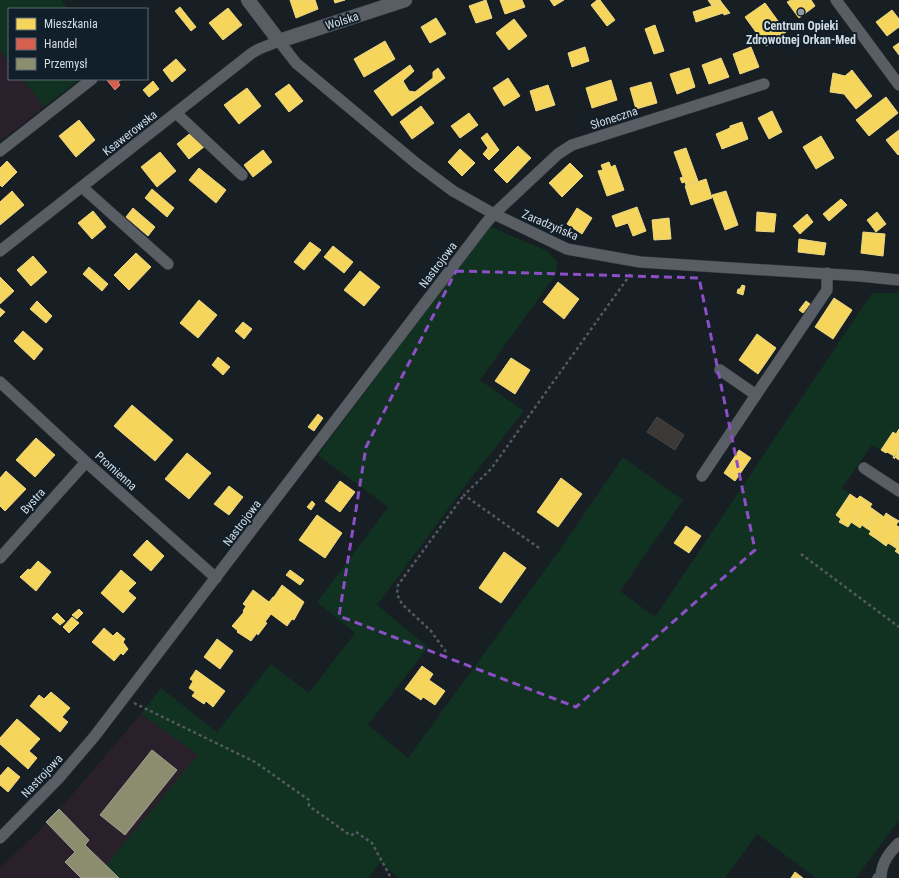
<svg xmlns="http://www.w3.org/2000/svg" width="899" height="878" font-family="'Roboto Condensed',sans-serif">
<rect width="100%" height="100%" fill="#171e24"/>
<g fill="#29202c">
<path d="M0 50 9 62V79H23L44 107 7 136 0 140Z"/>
<path d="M141 714 199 755 106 865 120 878H0V868L38 832 65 803Z"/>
</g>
<g fill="#113221">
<path d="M0 0H61L68 9H9V61L0 50Z"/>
<path d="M23 79H80L44 107Z"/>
<path d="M489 226 547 251 557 261 556 274 480 380 524 411 469 481 377 605 428 647 368 725 408 758 561 548 623 457 683 500 620 591 655 617 872 293H899V429L896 434 892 433 881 450 872 445 842 488 850 494 836 515 841 519 839 522 848 527 851 522 860 528 862 525 871 531 886 545 888 543 897 549 899 554V820L856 878H816L757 834 725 878H399L380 863 368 878H120L106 865 198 755 141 714 161 688 217 732 271 664 309 693 355 633 317 602 388 507 318 455Z"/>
</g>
<g fill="#f6d55c" stroke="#ebd784">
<path d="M290 0H315L318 9 296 18Z"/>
<path d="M334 0H345L335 3Z"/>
<path d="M486 0 492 18 476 23 469 6Z"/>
<path d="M500 0H522L525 7 505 14Z"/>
<path d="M550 0H564L554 6Z"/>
<path d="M597 0H600L615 20 607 26 591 5Z"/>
<path d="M708 0H720L722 3 712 6Z"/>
<path d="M791 0H811L815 6 799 18 787 2Z"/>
<path d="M722 3 730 13 724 15 723 13 711 17 708 7Z"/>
<path d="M765 3 786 32 766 46 745 17Z"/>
<path d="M180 7 196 27 191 31 175 11Z"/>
<path d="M708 7 711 17 696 22 693 12Z"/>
<path d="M228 8 242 25 223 40 209 23Z"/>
<path d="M892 10 899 19V27L887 36 876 22Z"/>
<path d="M436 18 446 34 430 43 421 27Z"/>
<path d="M514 19 527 36 509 50 496 33Z"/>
<path d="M655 25 664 51 654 54 645 29Z"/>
<path d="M385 41 395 59 364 77 354 59Z"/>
<path d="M899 43V55L893 47Z"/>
<path d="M585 47 589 61 572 67 568 53Z"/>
<path d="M751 47 759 67 740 74 733 54Z"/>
<path d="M721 58 729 77 709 84 702 65Z"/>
<path d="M176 59 186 70 172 82 163 70Z"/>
<path d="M410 65 414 71 403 81 409 91 415 92 433 78V72L438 68 445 78 392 116 374 91Z"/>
<path d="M689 68 695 87 677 94 670 74Z"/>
<path d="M852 70 872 96 856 109 844 94 830 92 833 73 845 76Z"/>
<path d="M508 78 520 96 504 106 493 88Z"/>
<path d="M611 80 617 100 592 108 586 88Z"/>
<path d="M153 81 159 89 149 97 143 90Z"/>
<path d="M651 82 657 103 636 109 630 88Z"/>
<path d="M289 84 303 101 289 112 275 94Z"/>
<path d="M548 85 555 105 536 111 530 91Z"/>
<path d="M247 88 261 106 239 124 224 105Z"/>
<path d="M886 97 898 113 869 136 856 120Z"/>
<path d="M421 106 434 123 412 139 400 122Z"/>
<path d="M772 111 782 132 769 139 758 118Z"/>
<path d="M469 113 478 125 460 138 451 126Z"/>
<path d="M79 120 95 140 76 157 59 136Z"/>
<path d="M742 122 748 139 722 149 716 134 730 128V126Z"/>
<path d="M899 130V154L898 155 886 140Z"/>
<path d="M193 131 205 146 189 159 177 144Z"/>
<path d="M487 133 499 150 489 160 483 154 488 148 481 138Z"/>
<path d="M821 136 834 158 816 169 803 147Z"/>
<path d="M518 146 531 158 507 183 494 170Z"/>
<path d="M686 148 698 181 686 185 685 182 682 183 680 178 683 177 674 152Z"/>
<path d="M460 149 475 163 462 176 448 162Z"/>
<path d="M263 150 272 162 253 177 244 165Z"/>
<path d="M160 152 176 171 157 187 141 167Z"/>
<path d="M7 161 17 172 2 187 0 185V168Z"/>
<path d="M609 162 611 167 615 165 624 190 607 196 598 171 603 170 601 165Z"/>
<path d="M570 163 583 176 562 197 549 183Z"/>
<path d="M199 168 226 190 216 203 189 180Z"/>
<path d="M706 179 712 198 691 205 685 186Z"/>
<path d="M152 189 174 208 167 217 145 198Z"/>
<path d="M12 191 24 205 0 225V202Z"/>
<path d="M726 191 738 225 725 230 712 195Z"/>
<path d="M841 199 847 205 829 221 823 214Z"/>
<path d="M637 207 646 231 633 236 628 223 616 227 612 216Z"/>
<path d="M133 208 155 227 148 236 126 217Z"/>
<path d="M577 208 592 218 582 234 567 224Z"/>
<path d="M93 211 106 227 92 239 78 223Z"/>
<path d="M757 212 776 214 774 232 756 231Z"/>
<path d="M877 212 886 224 876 232 867 220Z"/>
<path d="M807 214 813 222 800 234 793 226Z"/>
<path d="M669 218 671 239 654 240 652 220Z"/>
<path d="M863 232 885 234 883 256 861 253Z"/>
<path d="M799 239 826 243 824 255 798 252Z"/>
<path d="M310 242 321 250 304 270 294 262Z"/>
<path d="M333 246 353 262 344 273 324 257Z"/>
<path d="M136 253 151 267 129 290 114 275Z"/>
<path d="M33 256 47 272 31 286 17 270Z"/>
<path d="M89 267 108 284 102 291 83 274Z"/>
<path d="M360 271 380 287 364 306 344 290Z"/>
<path d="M0 277 14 291 0 304Z"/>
<path d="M558 282 579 299 564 319 543 302Z"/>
<path d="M742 285 745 286 743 295 737 293 738 289H740Z"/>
<path d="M834 298 852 310 833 339 815 327Z"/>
<path d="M199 300 217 315 198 338 180 323Z"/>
<path d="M37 301 52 316 46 323 30 309Z"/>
<path d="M806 301 810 304 803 313 799 310Z"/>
<path d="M0 308 5 312 0 317Z"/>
<path d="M243 322 252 329 244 339 235 331Z"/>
<path d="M23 331 43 349 34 360 14 341Z"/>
<path d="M757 334 776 348 758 374 739 360Z"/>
<path d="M218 357 230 367 223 375 212 365Z"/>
<path d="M511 358 530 370 515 394 495 381Z"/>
<path d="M132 405 173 440 155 461 114 426Z"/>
<path d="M318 414 323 418 314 431 308 427Z"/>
<path d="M899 429V449L893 458 894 456 887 452 886 453 881 450 893 432 896 434Z"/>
<path d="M36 438 55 455 35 477 16 460Z"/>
<path d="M899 449V460L895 457 894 459Z"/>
<path d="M739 450 751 458 735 481 724 473Z"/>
<path d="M187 453 211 473 189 499 165 479Z"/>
<path d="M6 471 26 489 5 511 0 506V478Z"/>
<path d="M561 478 582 494 558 527 537 512Z"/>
<path d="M340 481 355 492 340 512 325 501Z"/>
<path d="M229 486 243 497 229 515 214 504Z"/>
<path d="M850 494 857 499 860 496 866 500 848 527 839 522 841 519 836 515Z"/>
<path d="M866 500 872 504 870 507 877 512 866 528 862 525 860 528 851 522Z"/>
<path d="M312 501 315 504 311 510 307 507Z"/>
<path d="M877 512 884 517 886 513 892 517 878 540 869 534 871 531 866 528Z"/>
<path d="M317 515 342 533 325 558 299 540Z"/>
<path d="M892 517 899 521 896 525 899 527V536L893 546 888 543 886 546 878 540Z"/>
<path d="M686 526 701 536 689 553 674 543Z"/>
<path d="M899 536V554L895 551 897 549 893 546Z"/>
<path d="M147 540 164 556 151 571 133 555Z"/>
<path d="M504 552 526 568 501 603 479 588Z"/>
<path d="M38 561 51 572 36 591 20 577 28 569 30 570Z"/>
<path d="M121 570 136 583 128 591 136 598 123 613 101 593Z"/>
<path d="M290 570 304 580 300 585 286 575Z"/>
<path d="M282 585 304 602 294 620 292 619 287 626 271 614 265 622 267 623 258 635 257 633 251 641 237 632 238 631 232 626 244 612 243 611 246 606 243 604 253 590 269 602 273 597H274Z"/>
<path d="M79 609 83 613 77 619 72 615Z"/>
<path d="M57 613 65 621 60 625 52 618Z"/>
<path d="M72 617 79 623 69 633 63 627Z"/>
<path d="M104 628 113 636 117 632 125 639 123 642 128 649 123 655 121 653 114 661 92 642Z"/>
<path d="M217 639 233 651 220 669 204 657Z"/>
<path d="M422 666 433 674 429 680 445 691 435 705 423 697 421 700 405 689Z"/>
<path d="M196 670 225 691 213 707 206 701 204 704 192 696 195 692 189 688 193 681 190 679Z"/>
<path d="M51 692 70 708 62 717 68 722 60 732 30 706 39 695 44 699Z"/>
<path d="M17 719 40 739 29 751 37 758 28 769 0 744V738Z"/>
<path d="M8 767 20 777 8 792 0 785V776Z"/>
<path d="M795 872 803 878H791Z"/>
</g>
<path fill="#d6604d" stroke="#d5857a" d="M106 79H122L118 82 120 85 115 90Z"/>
<g fill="#8c8c6e" stroke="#a1a491">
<path d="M152 750 177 770 125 835 100 815Z"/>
<path d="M59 809 89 840 85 845 119 878H81L65 862 75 852 46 822Z"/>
</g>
<path fill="#3c3835" stroke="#464646" d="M657 417 684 435 675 450 647 432Z"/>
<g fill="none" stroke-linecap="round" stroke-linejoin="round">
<g stroke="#353a40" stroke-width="12">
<g id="minor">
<path d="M836 0 899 85"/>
<path d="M176 113 242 175"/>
<path d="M0 151 92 79"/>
<path d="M82 187 168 264"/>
<path d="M0 251 252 53 259 49 279 41 296 63 417 164 453 191 494 214 567 249 640 262 860 276 899 280"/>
<path d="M720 370 756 395 827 290V273"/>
<path d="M0 382 86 462 216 578"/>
<path d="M864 468 899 491"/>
<path d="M702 476 756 395"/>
<path d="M0 558 86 462"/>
<path d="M0 838 58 779 94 737 486 223 494 214 558 154 572 145 764 84"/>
<path d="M878 878 881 876C882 862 889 853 899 843"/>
</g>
</g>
<g stroke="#353a40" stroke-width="15">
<path id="tertiary" d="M248 0 279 41 405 0"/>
</g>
<g stroke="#555a60" stroke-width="2.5" stroke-dasharray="3 3" stroke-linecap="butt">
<path d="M539 548 464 495 491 469 632 272"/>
<path d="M801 554 899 627"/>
<path d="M446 652 431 631 402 604 397 594 398 585 464 495"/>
<path d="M134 703 255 762 309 800V806L350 835H352L356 832 372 843 391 878"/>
</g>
<use href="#minor" stroke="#585e63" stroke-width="11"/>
<use href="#tertiary" stroke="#585e63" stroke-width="14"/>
</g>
<path fill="none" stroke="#8c4fc6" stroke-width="3" stroke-dasharray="8 5" stroke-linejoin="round" d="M456 271 699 278 755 550 576 707 339 616 366 447Z"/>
<circle fill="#919aa0" stroke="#111f2a" stroke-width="1.5" cx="801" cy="12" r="4"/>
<g text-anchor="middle" stroke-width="4" stroke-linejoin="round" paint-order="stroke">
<g font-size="12" fill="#d2dce3" stroke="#111f2a">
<text transform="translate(342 21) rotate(-18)" y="4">Wolska</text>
<text transform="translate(614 118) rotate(-18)" y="4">Słoneczna</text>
<text transform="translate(130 133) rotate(-38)" y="4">Ksawerowska</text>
<text transform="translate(550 225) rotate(23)" y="4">Zaradzyńska</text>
<text transform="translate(438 265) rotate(-53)" y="4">Nastrojowa</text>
<text transform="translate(116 471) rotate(42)" y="4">Promienna</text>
<text transform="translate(33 501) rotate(-48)" y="4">Bystra</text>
<text transform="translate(242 523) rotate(-53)" y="4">Nastrojowa</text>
<text transform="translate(42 776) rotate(-47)" y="4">Nastrojowa</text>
</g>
<g font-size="12" font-weight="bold" fill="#d2dce3" stroke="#111f2a">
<text x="801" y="30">Centrum Opieki<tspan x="801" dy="14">Zdrowotnej Orkan-Med</tspan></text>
</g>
</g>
<rect x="8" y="8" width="140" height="72" fill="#111f2a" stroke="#5e6b74"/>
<rect x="16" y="18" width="20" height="12" fill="#f6d55c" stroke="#5e6b74"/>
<text x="44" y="28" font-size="12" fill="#d2dce3">Mieszkania</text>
<rect x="16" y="38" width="20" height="12" fill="#d6604d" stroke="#5e6b74"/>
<text x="44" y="48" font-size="12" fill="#d2dce3">Handel</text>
<rect x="16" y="58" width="20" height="12" fill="#8c8c6e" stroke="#5e6b74"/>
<text x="44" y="68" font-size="12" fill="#d2dce3">Przemysł</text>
</svg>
